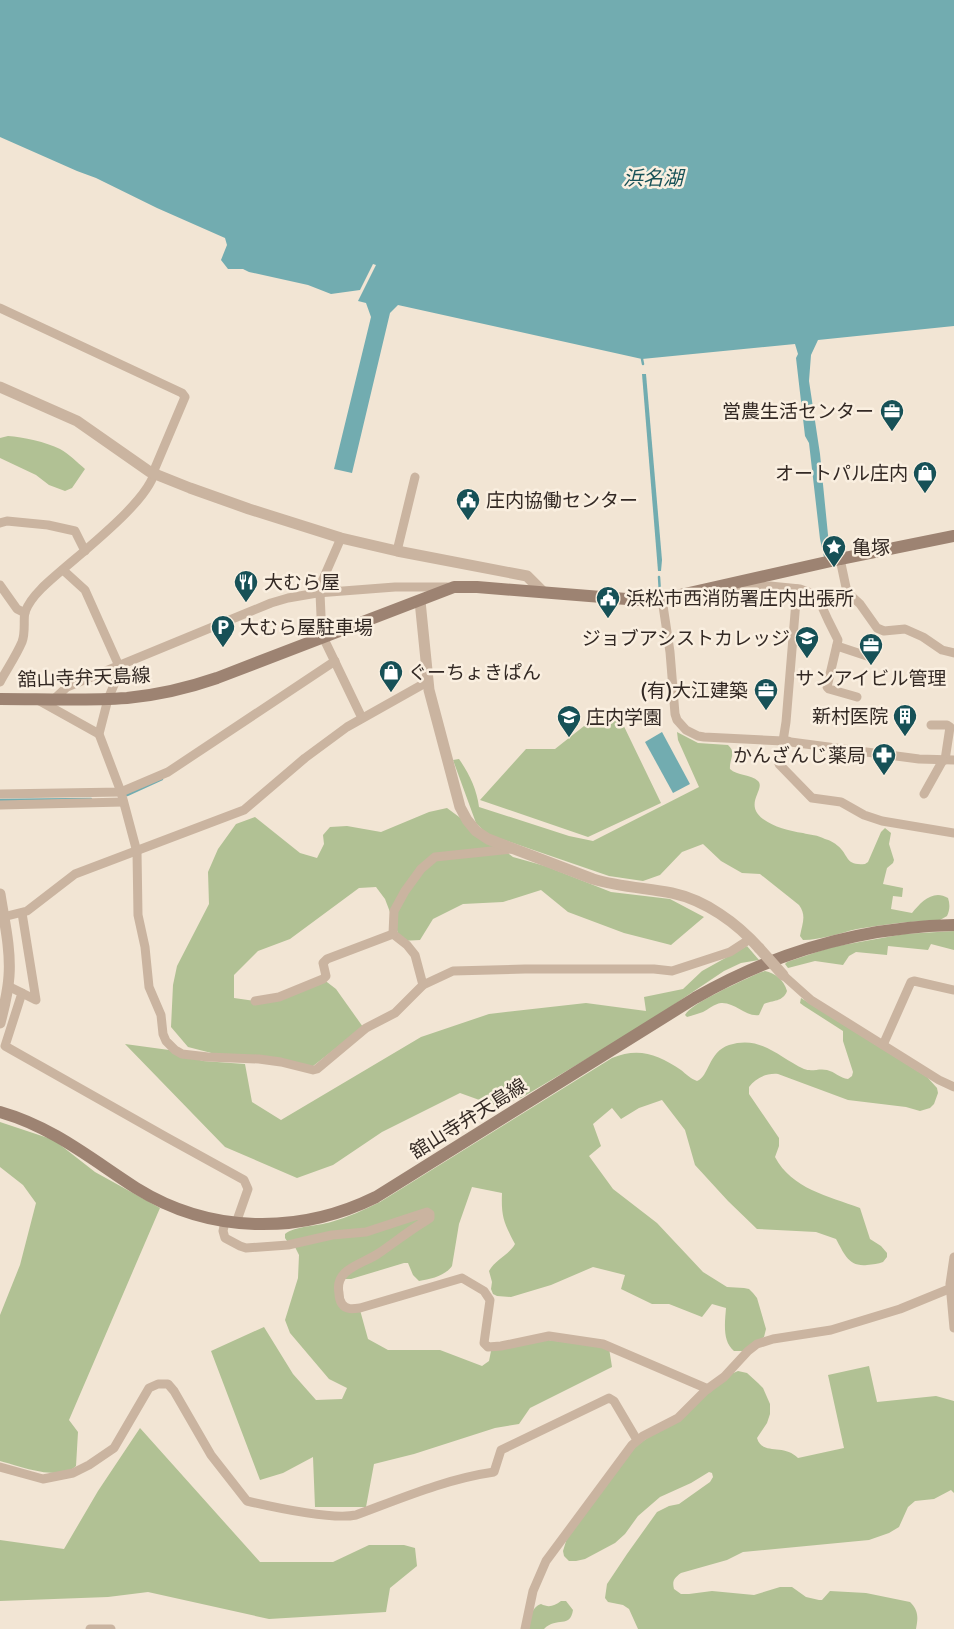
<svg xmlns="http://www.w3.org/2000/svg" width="954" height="1629" font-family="Signika,'Noto Sans JP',sans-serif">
<rect width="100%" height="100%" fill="#f2e5d4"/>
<g fill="#b1c194">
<path d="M8 436C23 437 46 442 60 449 69 454 77 462 85 469L72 488 65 491 49 485 36 475 0 458V438Z"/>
<path d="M603 711 618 714 661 803 588 837 480 800 526 749H555Z"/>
<path d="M677 732 698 743 728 745C737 753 729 759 730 769 737 776 751 774 758 781 766 789 743 804 763 819 774 827 789 831 803 833 810 835 818 835 825 839 829 840 835 843 838 846 849 855 845 866 865 864L868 862 881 832 885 828 891 833 889 844 894 860 893 863 887 868 883 884 903 888 902 897 893 896 891 909 912 913C921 902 933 889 948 898 950 904 950 910 947 916L940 920C912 921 885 924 857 929 840 933 821 940 803 940L800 936C802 924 807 916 799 905L760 874 742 873 721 861 703 844 682 852 660 875 643 881 609 876 487 834 476 823 453 760 459 759C469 773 477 790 479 807L569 836 593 841 699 787 678 740Z"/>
<path d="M447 808 513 857 545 866 611 892 670 899 704 917 671 945 624 933 568 912 541 890 503 902 463 904 433 919 420 940 401 941 385 899 376 887 359 888 290 939 258 951 234 975V998L255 1001 323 979 336 989 363 1027 308 1070 227 1057 188 1047 171 1027 173 985 177 966 209 904 208 872 218 849 236 824 255 817 300 853 317 858 324 844 323 835 330 827 347 826 381 832 429 812Z"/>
<path d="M954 931V950L931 944 928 950 888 946 887 955 856 952 849 956 843 965 815 961 788 968 785 964 787 962 832 947 904 934Z"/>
<path d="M747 946 759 960 741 963 724 971 642 1026 521 1098 496 1106 460 1093 382 1132 333 1165 297 1178 225 1147 125 1044 169 1050 203 1061 245 1064 252 1102 281 1120 421 1037 489 1014 586 1003 646 1011 644 997 683 989 702 971Z"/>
<path d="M765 971C775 973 784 980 787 991 783 1002 773 1000 764 1004L759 1015C745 1017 735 1002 721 1003 714 1004 709 1009 703 1012 698 1014 693 1015 687 1017L685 1015C691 1003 744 980 759 973Z"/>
<path d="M801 998 927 1077 937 1088 938 1093 934 1104 930 1108 920 1111 906 1107 848 1100 778 1074C766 1073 756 1078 749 1087V1094L779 1138V1146L775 1157C792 1189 828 1196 860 1208L870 1239 881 1246 887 1253V1257L883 1262C878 1264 873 1264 867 1265 848 1267 844 1253 836 1239L816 1232 757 1229 728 1201 695 1165 685 1130 662 1100 639 1108 621 1119 612 1108 593 1124 601 1146 589 1156 613 1189 657 1223 703 1272 727 1287 744 1288 749 1289 753 1293 757 1298 766 1329 764 1337 743 1351H734C722 1341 725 1322 726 1308L712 1304 702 1317 669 1304H652L621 1289 625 1275 593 1267 551 1285 511 1297 497 1296 493 1294 491 1289 492 1282 489 1271C496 1259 509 1255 515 1244 504 1223 501 1217 502 1193L472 1187 459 1224 452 1266C445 1276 431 1279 419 1281L413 1275 408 1263H404L351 1279H340L338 1301 360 1310 368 1339 388 1350H440L482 1366 489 1361 491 1351 541 1339 609 1348 612 1367 530 1408 519 1424 495 1428 414 1454 374 1464 366 1507H315L313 1457 283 1473 260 1480 211 1351 264 1327 293 1374 316 1400 342 1399 347 1388 329 1379 290 1333 285 1320 298 1278 299 1255 295 1247 287 1241 285 1238V1234C295 1226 318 1226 331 1222 348 1217 364 1210 380 1202L612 1058C638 1047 658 1054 681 1070 686 1074 691 1079 697 1081 709 1077 708 1052 729 1045 761 1035 778 1057 804 1069 812 1072 819 1068 827 1070 835 1072 840 1078 848 1079L852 1076 853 1072 843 1041V1031L804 1006 800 1003Z"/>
<path d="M0 1122 54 1140 95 1172 160 1208 69 1420 78 1432 76 1466C60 1482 19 1466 0 1461V1315L20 1265 36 1203 23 1185 0 1167Z"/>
<path d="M869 1366 877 1402 936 1396 954 1401V1493L951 1490 934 1499 915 1501 908 1507 899 1527 889 1533 869 1540 743 1552 727 1560 681 1573C674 1578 672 1581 674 1589L681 1594H689L712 1591 754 1595 780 1587H792L806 1597 819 1600H822L830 1591 866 1593 910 1602C919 1611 918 1618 916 1629H638L629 1609 623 1605 608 1602 605 1598 607 1584 627 1554 657 1512 669 1506 679 1504 710 1482 713 1477 712 1473 709 1472 691 1483 660 1497 638 1516 625 1534 615 1543 585 1559 576 1561H569L564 1556 563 1551 567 1538 635 1447 703 1397 731 1374 738 1371 747 1373 758 1383 763 1388 770 1404V1414L767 1423 757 1438C762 1456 784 1443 798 1458L844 1448 828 1375Z"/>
<path d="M140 1428 260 1562H333L369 1545H404L415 1548 417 1566 390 1588 386 1612 269 1619 148 1592 108 1597 0 1601V1540L64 1549 98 1491Z"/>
<path d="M561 1601H566L573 1610C570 1629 557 1616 544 1629H529C531 1619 530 1608 541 1604 549 1608 554 1606 561 1601Z"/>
</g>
<g fill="#72acb0">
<path d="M0 0H954V326L818 340 811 355 809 381 820 454 830 555 824 557 820 539 809 443 805 436 796 358 798 354 795 344 642 359 398 305 390 313 352 473 334 469 371 317 366 303 358 301 376 265 373 264 360 290 331 294 308 285 249 272 243 269H228L221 260 227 245 225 238 157 208 96 178 77 171 0 137Z"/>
<path d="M642 374H646L662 560 661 571H658Z"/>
<path d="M662 732 690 784 673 793 645 742Z"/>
</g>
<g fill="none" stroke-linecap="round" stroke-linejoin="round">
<g stroke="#72acb0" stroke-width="2.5">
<path d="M642 359 643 364"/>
<path d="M659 577 660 593"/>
<path d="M127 795 162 779"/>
<path d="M0 800 91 799"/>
</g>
<g stroke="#cab4a0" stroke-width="9">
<path d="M0 308 182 393 185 397 155 468C154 501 64 565 41 589 35 595 28 604 25 612 23 619 26 632 22 642 16 656 7 669 0 682"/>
<path d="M0 523 7 521 48 525 75 531 85 551"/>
<path d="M397 551 415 477"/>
<path d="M840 559 847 592 860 604 877 628 884 631 905 629 923 637 942 650 954 653"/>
<path d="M63 570 85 590 119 666V673L108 699 99 734 121 792 137 852 138 915 145 947 149 987 161 1015 163 1034 166 1041 175 1050 182 1054 208 1057 259 1059 281 1062 313 1070 317 1069 366 1028 395 1013 423 985 453 971 525 969H654L672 971 730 952 750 939"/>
<path d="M0 585 17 609 25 613"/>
<path d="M730 588 770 586 800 589 825 598 839 597 847 592"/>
<path d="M317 593 395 587H447"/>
<path d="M320 593 322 638"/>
<path d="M823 597V609L828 620 838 640 827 687 829 689 857 697"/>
<path d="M662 599 670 652 675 714 677 720 686 730 698 736 704 737 783 741 919 759 954 760"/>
<path d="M323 637 362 718"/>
<path d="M837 646 867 656"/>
<path d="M54 699 67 687 271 603 288 598 317 593 341 538"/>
<path d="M38 700 99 734"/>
<path d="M931 725H947L950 727 945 760"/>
<path d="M783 741 786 722 797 589"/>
<path d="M788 741 778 760 779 764 812 798 841 802 864 815 882 821 954 833"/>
<path d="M0 794 121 792 168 772 335 661"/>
<path d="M924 794 943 760"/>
<path d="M0 805 123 802"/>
<path d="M3 917 27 911 75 874 244 810 305 758 347 727 427 682"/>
<path d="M783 975 811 1000 939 1080 954 1087"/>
<path d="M423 985 415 955 407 945 393 934 394 911 405 891 421 869 435 857 511 849"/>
<path d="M8 986 22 993 5 1046 166 1137 244 1180 248 1189 236 1223"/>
<path d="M22 993 36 1000 22 913"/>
<path d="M255 1001 279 997 323 979 326 976 323 963 327 959 393 934"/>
<path d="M883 1045 911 982 914 981 954 990"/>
<path d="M225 1222 223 1231 225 1238 240 1246 246 1248 288 1245 332 1235 366 1232 427 1212 430 1214V1218L427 1220C410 1230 395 1242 379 1253 364 1264 334 1268 339 1293 339 1296 340 1301 342 1304 346 1310 353 1309 360 1308L462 1278 484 1291 490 1300 484 1343 488 1347 501 1346 549 1336 603 1344 708 1389"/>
<path d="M954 1257 950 1284 954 1328"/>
<path d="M0 1467 43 1479 73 1473 89 1465 114 1448 149 1388 158 1384H168L174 1391 211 1455 247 1501C273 1507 332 1520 356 1515 402 1498 446 1479 494 1472L501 1450 609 1398 614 1401 637 1440"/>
<path d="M90 1629H111"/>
<path d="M525 1629 533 1591 546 1561 632 1445 643 1436 678 1418 706 1390 724 1377 748 1351 757 1344 773 1339 831 1330 900 1309 954 1287"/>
</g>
<g stroke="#cab4a0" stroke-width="11">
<path d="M0 387 77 421 150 472 190 488 249 509 341 538 397 551 527 576 543 592"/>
<path d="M420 601 429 690 460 807 467 820 476 831 488 839 593 879C619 887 646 888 672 893 705 900 737 923 759 948"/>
<path d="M0 894C4 920 11 949 9 976 8 992 4 1008 0 1023"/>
</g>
<g stroke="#9d8372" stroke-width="12">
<path d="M0 699C42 699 85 701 127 698 158 695 188 688 217 678L454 587H477L639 600H658L840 559 954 536"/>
<path d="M0 1112C53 1127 91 1159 136 1188 210 1234 299 1235 376 1197L695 998C775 952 862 927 954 925"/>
</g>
<path stroke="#cab4a0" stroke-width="11" d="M759 948 783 975"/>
</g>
<defs>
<g id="office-pin" transform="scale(1.25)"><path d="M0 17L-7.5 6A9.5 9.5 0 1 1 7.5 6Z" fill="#175157" stroke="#faefe0"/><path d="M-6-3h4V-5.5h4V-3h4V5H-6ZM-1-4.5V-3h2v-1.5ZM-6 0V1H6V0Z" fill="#fff"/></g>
<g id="shop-pin" transform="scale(1.25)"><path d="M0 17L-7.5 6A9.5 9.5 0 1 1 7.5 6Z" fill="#175157" stroke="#faefe0"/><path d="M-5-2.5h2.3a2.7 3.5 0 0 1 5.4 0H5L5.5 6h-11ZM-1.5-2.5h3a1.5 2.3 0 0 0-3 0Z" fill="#fff"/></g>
<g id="civic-pin" transform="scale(1.25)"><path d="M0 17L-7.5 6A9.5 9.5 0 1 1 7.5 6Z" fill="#175157" stroke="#faefe0"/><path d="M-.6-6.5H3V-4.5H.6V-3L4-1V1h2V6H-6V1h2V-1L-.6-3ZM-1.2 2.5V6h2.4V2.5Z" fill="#fff"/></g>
<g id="sight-pin" transform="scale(1.25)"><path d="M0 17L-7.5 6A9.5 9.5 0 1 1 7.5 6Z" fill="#175157" stroke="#faefe0"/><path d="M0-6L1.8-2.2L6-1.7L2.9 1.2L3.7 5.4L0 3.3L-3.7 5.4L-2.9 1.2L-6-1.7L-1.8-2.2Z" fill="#fff"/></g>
<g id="restaurant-pin" transform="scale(1.25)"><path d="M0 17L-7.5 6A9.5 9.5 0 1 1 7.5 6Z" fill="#175157" stroke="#faefe0"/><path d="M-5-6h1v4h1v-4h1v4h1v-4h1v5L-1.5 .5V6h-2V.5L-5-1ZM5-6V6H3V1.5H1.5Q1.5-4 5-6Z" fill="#fff"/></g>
<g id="parking-pin" transform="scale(1.25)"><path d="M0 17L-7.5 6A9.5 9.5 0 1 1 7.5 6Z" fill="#175157" stroke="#faefe0"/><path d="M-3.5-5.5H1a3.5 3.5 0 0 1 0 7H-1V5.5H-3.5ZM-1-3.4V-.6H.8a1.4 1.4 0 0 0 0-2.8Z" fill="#fff"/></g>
<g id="university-pin" transform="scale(1.25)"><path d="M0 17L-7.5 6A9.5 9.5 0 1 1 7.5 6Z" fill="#175157" stroke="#faefe0"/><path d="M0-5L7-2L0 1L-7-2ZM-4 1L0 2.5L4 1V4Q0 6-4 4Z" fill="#fff"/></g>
<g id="building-pin" transform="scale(1.25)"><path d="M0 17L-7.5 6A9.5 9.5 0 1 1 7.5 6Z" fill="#175157" stroke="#faefe0"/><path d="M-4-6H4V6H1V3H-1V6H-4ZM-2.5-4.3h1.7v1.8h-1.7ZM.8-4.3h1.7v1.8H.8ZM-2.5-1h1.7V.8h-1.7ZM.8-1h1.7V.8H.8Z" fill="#fff"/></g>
<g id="school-pin" transform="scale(1.25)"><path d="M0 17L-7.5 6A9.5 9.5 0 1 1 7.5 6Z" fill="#175157" stroke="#faefe0"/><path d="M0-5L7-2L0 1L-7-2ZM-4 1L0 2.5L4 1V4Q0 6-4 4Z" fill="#fff"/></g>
<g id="pharmacy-pin" transform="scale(1.25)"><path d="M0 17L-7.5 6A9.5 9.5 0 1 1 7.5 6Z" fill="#175157" stroke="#faefe0"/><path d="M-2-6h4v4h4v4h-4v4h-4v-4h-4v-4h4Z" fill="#fff"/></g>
</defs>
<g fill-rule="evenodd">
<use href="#office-pin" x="892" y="411"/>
<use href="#shop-pin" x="925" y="473"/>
<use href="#civic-pin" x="468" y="500"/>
<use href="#sight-pin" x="834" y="547"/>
<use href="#restaurant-pin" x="246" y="582"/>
<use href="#civic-pin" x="608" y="598"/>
<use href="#parking-pin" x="223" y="627"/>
<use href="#university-pin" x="807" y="638"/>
<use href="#office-pin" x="871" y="645"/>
<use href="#shop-pin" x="391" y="672"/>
<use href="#office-pin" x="766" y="690"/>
<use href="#building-pin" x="905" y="716"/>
<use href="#school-pin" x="569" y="717"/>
<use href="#pharmacy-pin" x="884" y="755"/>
</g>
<g text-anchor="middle" stroke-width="5" stroke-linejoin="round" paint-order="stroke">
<g font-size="19" fill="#332924" stroke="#faefe0" text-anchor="start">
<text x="874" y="418" text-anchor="end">営農生活センター</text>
<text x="908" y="480" text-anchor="end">オートパル庄内</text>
<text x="486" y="507">庄内協働センター</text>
<text x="852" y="554">亀塚</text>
<text x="264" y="589">大むら屋</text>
<text x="626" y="605">浜松市西消防署庄内出張所</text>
<text x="240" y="634">大むら屋駐車場</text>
<text x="790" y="645" text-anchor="end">ジョブアシストカレッジ</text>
<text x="408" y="679">ぐーちょきぱん</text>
<text x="871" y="685" text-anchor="middle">サンアイビル管理</text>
<text x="748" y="697" text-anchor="end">(有)大江建築</text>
<text x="888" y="723" text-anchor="end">新村医院</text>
<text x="586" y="724">庄内学園</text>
<text x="866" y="762" text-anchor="end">かんざんじ薬局</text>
</g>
<g font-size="19" fill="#332924" stroke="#faefe0">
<text transform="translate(84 677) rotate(-2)" y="7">舘山寺弁天島線</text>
<text transform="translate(468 1118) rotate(-32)" y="7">舘山寺弁天島線</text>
</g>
<g font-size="20" font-style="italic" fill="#175157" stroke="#faefe0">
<text x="653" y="185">浜名湖</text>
</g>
</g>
</svg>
